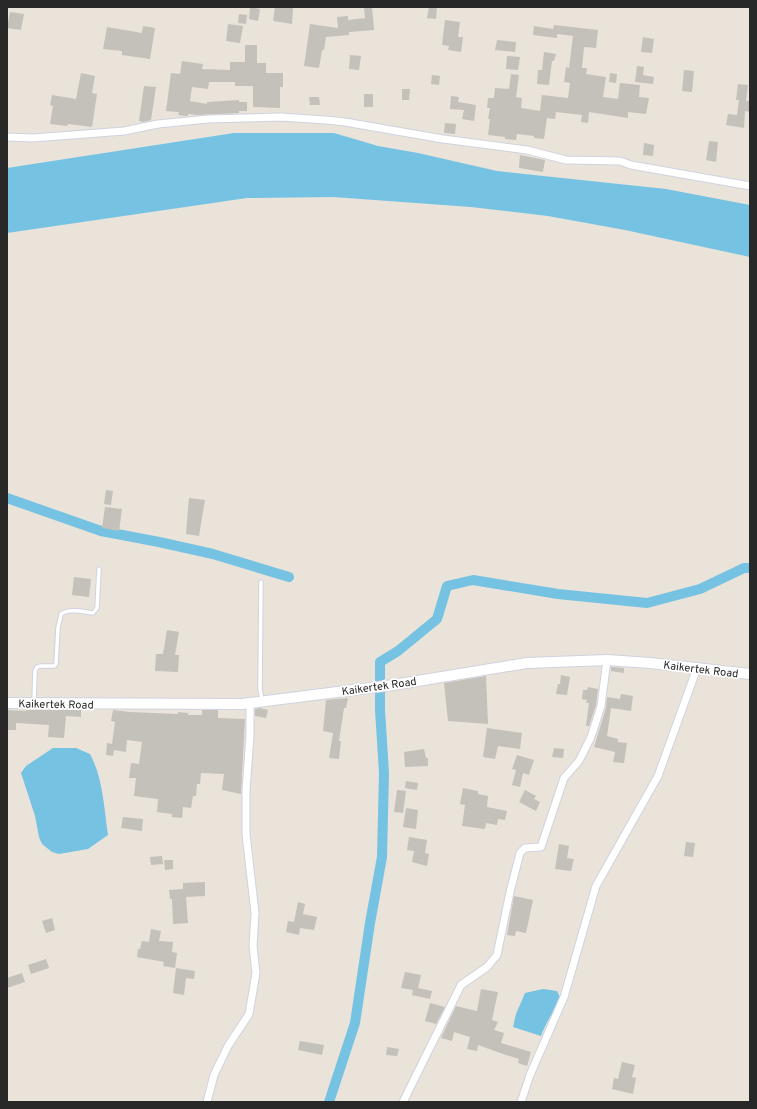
<svg xmlns="http://www.w3.org/2000/svg" width="757" height="1109" font-family="Overpass,sans-serif">
<rect width="100%" height="100%" fill="#e9e3da"/>
<g fill="#75c2e3">
<path d="M234 133H334L378 146 418 153 497 171 666 189 750 205V257L625 230 548 216 471 207 333 197 247 198 7 233V168Z"/>
<path d="M53 748H76L90 754C103 778 104 808 108 835L88 849 59 854 52 852 42 844 39 837 35 816 21 773 26 766Z"/>
<path d="M543 989 557 991 560 997C555 1010 546 1022 541 1036L513 1027 516 1014 525 993Z"/>
</g>
<g fill="none" stroke-linecap="round" stroke-linejoin="round">
<g stroke="#75c2e3" stroke-width="10">
<path d="M7 498 101 531 159 542 213 554 289 577"/>
<path d="M329 1102 355 1023 370 923 382 857 384 773 380 710V662L398 651 437 619 447 586 473 580 558 594 647 603 700 589 744 568H750"/>
</g>
</g>
<g fill="#c4c0ba">
<path d="M250 7 260 9 258 21 249 19Z"/>
<path d="M275 7 293 8 292 24 273 21Z"/>
<path d="M364 7H372L374 30 349 32V35L326 37 324 50H322L319 68 304 66 310 24 338 28 337 17 348 16V20L365 18Z"/>
<path d="M429 7H437L436 19 427 18Z"/>
<path d="M10 12 24 14 21 30 7 28Z"/>
<path d="M239 14 247 15 246 24 238 23Z"/>
<path d="M445 20 460 22 458 37H463L461 52 448 50 449 46 442 45Z"/>
<path d="M228 24 243 26 240 43 226 41Z"/>
<path d="M554 25 598 30 596 48 584 47 582 68H587L586 74 606 77 603 97 618 99 620 83 640 85 639 97 649 98 646 114 628 112V118L589 112 588 123 581 122 582 115 556 112 555 119 547 118 544 139 534 138V136L517 134 516 140 505 139V137L488 135 490 119H488L490 108H487L488 98H494L495 88 509 89 511 74 519 75 516 97 522 98 521 108 540 111 542 95 568 98 570 83 564 82 566 67 569 68 573 36 557 34V38L533 35 534 26 553 29Z"/>
<path d="M143 26 155 28 150 59 122 55V51L103 49 107 27 142 33Z"/>
<path d="M643 37 654 39 652 53 641 52Z"/>
<path d="M497 40 516 42 515 52 495 50Z"/>
<path d="M245 45H257V63H266V73H283V87H280V108L253 107V86H235V82H209L208 89 192 87 190 101 207 104V102L239 100V102H247V111H239V113L197 115 188 114V116H186L178 115 179 112 166 111 171 73 180 74 182 61 203 64 202 69 230 70V62H245Z"/>
<path d="M544 52 556 54 554 61H552L549 85 537 84 538 70H542Z"/>
<path d="M350 55 361 56 359 70 349 69Z"/>
<path d="M507 56 520 57 518 70 506 69Z"/>
<path d="M637 66 644 67 643 75 654 77 653 84 635 82Z"/>
<path d="M684 70 694 71 692 92 682 91Z"/>
<path d="M81 73 95 76 92 93 97 94 92 127 68 124 67 126 50 124 53 106 50 105 52 95 76 99Z"/>
<path d="M610 73 617 74 616 83 609 82Z"/>
<path d="M432 75 440 76 439 85 431 84Z"/>
<path d="M738 84 748 85 746 101H750V112L745 111 744 128 726 125 728 114 737 115 739 100H736Z"/>
<path d="M144 86 156 87 151 120 143 122 139 121Z"/>
<path d="M402 89H410L409 100H402Z"/>
<rect x="364" y="94" width="9" height="13"/>
<path d="M451 96 459 97 458 102 476 105 474 121 462 119 464 110 450 109Z"/>
<path d="M309 97H319L320 105H310Z"/>
<path d="M445 123 456 124 455 134 444 133Z"/>
<path d="M709 141 718 142 716 162 706 160Z"/>
<path d="M644 143 654 145 653 156 643 155Z"/>
<path d="M520 155 545 160 543 172 519 168Z"/>
<path d="M106 490 113 491 111 505 104 504Z"/>
<path d="M189 498 205 500 199 536 186 534Z"/>
<path d="M105 507 122 509 119 531 102 528Z"/>
<path d="M74 577 91 579 89 597 72 595Z"/>
<path d="M167 630 179 632 175 655H179L178 672 155 671 156 654H163Z"/>
<path d="M611 667 624 668V673L611 671Z"/>
<path d="M561 675 570 677 567 695 556 694 558 684H560Z"/>
<path d="M486 676 488 724 448 721 444 683Z"/>
<path d="M588 687 598 689 596 705 589 726H586L589 703H586L587 700 582 699 583 690H587Z"/>
<path d="M621 694 633 696 631 711 611 708 607 736 618 739V742L627 743 624 763 613 762 615 752 594 747 606 708 607 697 620 699Z"/>
<path d="M348 698 346 708H344L339 741H341L339 759 329 758 333 733 323 731 326 700Z"/>
<path d="M260 708 268 710 266 718 255 716V709Z"/>
<path d="M7 710 26 711V710H81V717L66 716 64 738 48 737 49 725 16 723V730H7Z"/>
<path d="M113 710 130 712 178 714V712L188 713V715H202V710H218V718L245 719 241 794 222 790 224 774 201 773 200 784H197L196 796H193L191 808 183 807 182 818 172 817V814L157 812 158 799 134 796 136 778H129L131 763 139 764 142 742 127 740 126 752 114 750 113 756 106 755 107 743 112 744 115 722 111 721Z"/>
<path d="M487 728 522 733 520 749 498 746 495 759 483 757Z"/>
<path d="M554 748 564 749 563 758 552 757Z"/>
<path d="M424 749 426 758H428V766L405 767 404 752Z"/>
<path d="M517 755 534 760 529 775 523 773 520 787 512 785 516 770 512 769Z"/>
<path d="M406 781 418 783 417 790 405 788Z"/>
<path d="M463 788 478 791V794L488 796 487 807 507 811 505 820 498 819 497 825 486 823 485 829 462 826 465 805 460 804Z"/>
<path d="M397 790 406 791 403 813 394 812Z"/>
<path d="M525 790 536 796 534 799 540 802 536 811 519 802Z"/>
<path d="M406 808 418 810 416 829 403 827Z"/>
<path d="M123 817 143 819 142 831 121 828Z"/>
<path d="M409 837 427 840 425 853 429 854 427 866 412 862 414 851 407 850Z"/>
<path d="M686 842 695 843 693 857 684 856Z"/>
<path d="M559 844 569 846 567 858 574 859 571 871 555 869Z"/>
<path d="M162 856 163 864 151 865 150 857Z"/>
<path d="M164 860H173V869L165 870Z"/>
<path d="M205 882V896L186 897 188 923 173 924 172 899H170L169 890 183 889V883Z"/>
<path d="M514 896 533 900 526 933 516 931 515 936 507 935Z"/>
<path d="M298 902 305 904 303 914 317 917 314 930 300 928 299 935 286 932 288 921 294 922Z"/>
<path d="M52 918 55 930 46 933 42 921Z"/>
<path d="M151 929 161 931 159 941 173 942 172 952 177 953 175 968 163 966 164 962 137 957 138 949H140L142 941 149 942Z"/>
<path d="M46 959 49 968 31 974 28 965Z"/>
<path d="M176 968 195 971 194 979 186 978 184 995 173 993Z"/>
<path d="M405 972 421 975 418 988 432 991 430 999 412 995 413 990 401 988Z"/>
<path d="M22 973 25 982 7 988V978Z"/>
<path d="M481 989 498 992 492 1020 498 1022 494 1030 504 1033 501 1043 531 1052 527 1066 518 1063 519 1059 503 1054 478 1045 477 1051 467 1049 470 1037 454 1032 452 1041 441 1038 456 1006 477 1011Z"/>
<path d="M430 1003 445 1007 436 1024 425 1021Z"/>
<path d="M300 1041 324 1045 322 1055 298 1050Z"/>
<path d="M387 1047 399 1049 397 1056 386 1055Z"/>
<path d="M622 1062 635 1065 632 1077 636 1078 633 1094 612 1089 614 1078 618 1079Z"/>
</g>
<g fill="none" stroke-linecap="round" stroke-linejoin="round">
<g stroke="#d0d2e0" stroke-width="5.5">
<g id="lane">
<path d="M261 582 260 689 262 700"/>
<path d="M34 702 35 671 37 667 41 666H54L56 664 58 628 61 614C69 608 84 612 93 613L97 608 99 569"/>
</g>
</g>
<g stroke="#d0d2e0" stroke-width="9">
<g id="street">
<path d="M7 137 33 138 124 131 158 124 208 119 281 117 326 120 345 122 443 139 527 150 566 160 620 161 631 165 750 186"/>
<path d="M207 1102 214 1075 228 1046 249 1014 256 973 253 946 255 913 246 834V790L250 736V703"/>
<path d="M403 1102 461 985 487 967 497 955 510 892 520 853 525 848 541 847 564 778 579 761 591 737 601 706 607 660"/>
<path d="M521 1102 530 1075 564 997 596 886 658 776 697 668"/>
</g>
</g>
<g stroke="#d0d2e0" stroke-width="12">
<path id="secondary" d="M7 703 242 704 393 685 527 663 607 660 650 663 750 674"/>
</g>
<use href="#lane" stroke="#fff" stroke-width="3.5"/>
<use href="#street" stroke="#fff" stroke-width="7"/>
<use href="#secondary" stroke="#fff" stroke-width="10"/>
</g>
<g text-anchor="middle" stroke-width="3.5" stroke-linejoin="round" paint-order="stroke">
<g font-size="11" fill="#282828" stroke="#fff">
<text transform="translate(701 669) rotate(7)" y="4">Kaikertek Road</text>
<text transform="translate(379 686) rotate(-8)" y="4">Kaikertek Road</text>
<text transform="translate(56 704) rotate(1)" y="4">Kaikertek Road</text>
</g>
</g>
<rect width="757" height="1109" fill="none" stroke="#282828" stroke-width="16"/>
</svg>
